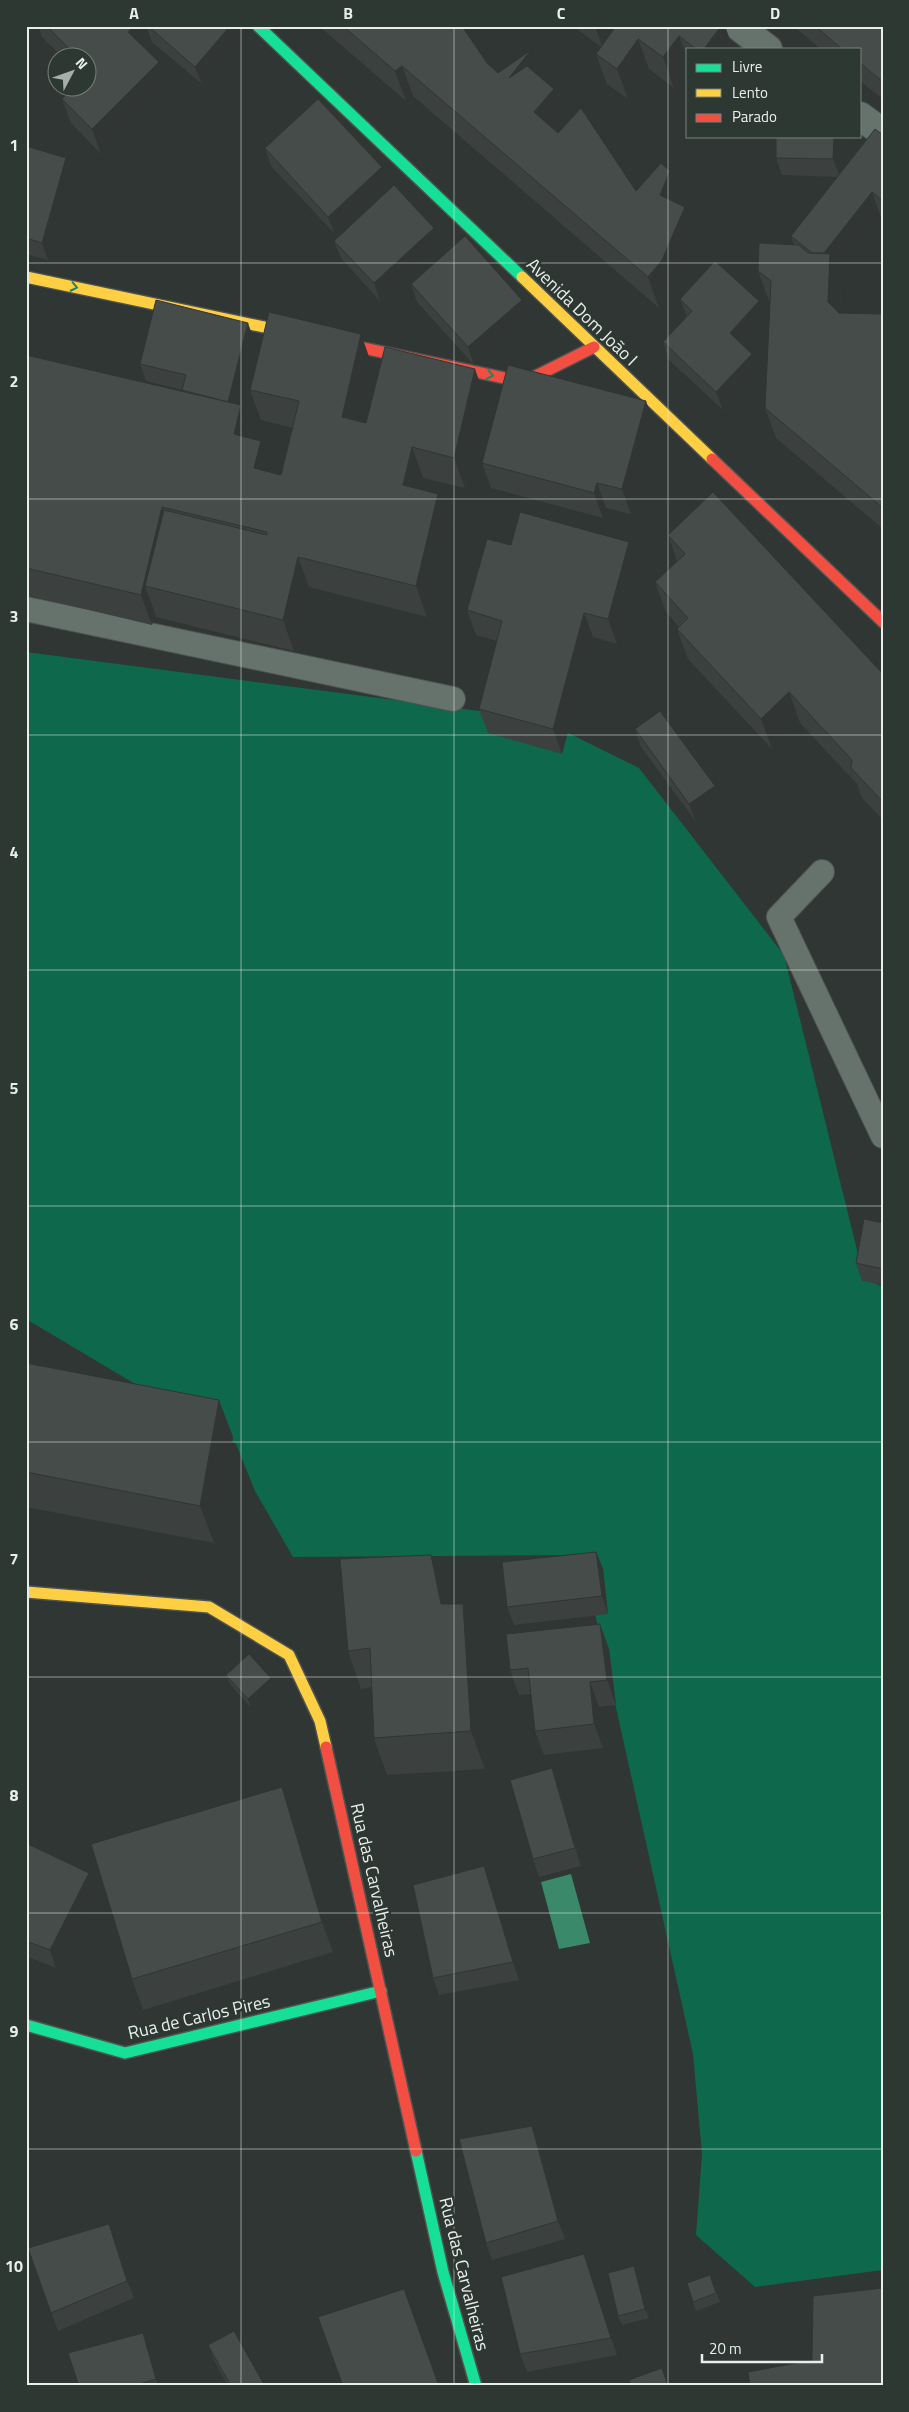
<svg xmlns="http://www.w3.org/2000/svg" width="909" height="2412" font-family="'Titillium Web',sans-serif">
<rect width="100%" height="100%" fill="#303633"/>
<path fill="#0e684b" d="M26 652 540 719 639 768 784 955 864 1278 883 1287V2270L755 2287 696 2235 702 2154 693 2054 582 1555 293 1557 255 1491 236 1444 26 1319Z"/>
<path fill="#39896a" d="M571 1874 590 1943 559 1949 541 1882Z"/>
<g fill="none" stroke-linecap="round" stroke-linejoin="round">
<g stroke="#4e5350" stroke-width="26">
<g id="lane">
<path d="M26 609 453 699"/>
<path d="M822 872 779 917 883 1136"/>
</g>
</g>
<g stroke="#4e5350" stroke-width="30">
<g id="street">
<path d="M738 26 768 49"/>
<path d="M860 116 883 133"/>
</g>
</g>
<g stroke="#4e5350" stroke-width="14">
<g id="fast">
<path d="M258 26 522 277"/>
<path d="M26 2025 125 2053 381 1991"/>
<path d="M416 2151 443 2272 476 2386"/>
</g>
</g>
<g stroke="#4e5350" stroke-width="14">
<g id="slow">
<path d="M26 277 297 334"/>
<path d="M522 277 712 459"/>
<path d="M26 1592 209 1607 289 1655 320 1721 326 1747"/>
</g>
</g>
<g stroke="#4e5350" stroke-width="14">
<g id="jam">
<path d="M297 334 524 382 594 347"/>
<path d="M712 459 883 622"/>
<path d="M326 1747 416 2151"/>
</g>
</g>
<use href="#lane" stroke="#66726c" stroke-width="24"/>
<use href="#street" stroke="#66726c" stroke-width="28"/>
<use href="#fast" stroke="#16e098" stroke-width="11"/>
<use href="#slow" stroke="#ffcf43" stroke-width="11"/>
<use href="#jam" stroke="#f24e42" stroke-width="11"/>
</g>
<g fill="#3c413f">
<path d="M38 26H145L150 42 145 48 159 62 168 87 101 154 71 123 62 99 88 88V58H63L42 37Z"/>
<path d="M146 26H234L239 41 202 84 152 42Z"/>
<path d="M319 26H462L487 63 498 73 542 80 554 89 565 120 555 131 636 191 670 171 681 201 680 204 696 237 673 290 659 308 413 96 406 101Z"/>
<path d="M573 26H725L733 49H688V69L674 88 649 69 628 99 607 84 596 54 601 47Z"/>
<path d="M793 26H883V99L860 81V49H821Z"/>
<path d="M883 135V218L881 217 837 273 841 284 840 313 883 314V529L776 438 765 408 770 302 769 301 758 271 794 245 791 236 838 177 782 175 776 158V138H762L761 136H841L840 174Z"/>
<path d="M26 146 66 158 72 176 48 260 26 254Z"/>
<path d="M265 148 388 184 335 234 271 166Z"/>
<path d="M334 241 440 245 380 301 341 258Z"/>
<path d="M411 284 522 300 528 317 474 365 417 302Z"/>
<path d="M680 299 765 319 742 344 759 371 723 410 669 360 663 342 687 317Z"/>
<path d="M254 340 238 405 252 436 251 438 272 471 271 472 281 475 293 428 261 420 250 390 372 365 359 421 366 423 486 400 465 488 423 478 420 489 438 494 449 524 427 617 309 587 294 651 156 617 155 613 152 625 26 595V355L183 392 182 390 146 381 140 364Z"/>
<path d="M655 426 631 514 606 508 603 518 491 488 482 463Z"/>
<path d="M668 535 883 674V820L862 798 857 784 800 723 772 749 688 659 677 629 679 627 666 612 655 582 677 561Z"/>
<path d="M629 542 638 567 617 644 593 637 562 754 488 733 479 709 497 641 476 635 467 610 511 545Z"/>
<path d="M635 729 715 786 721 803 696 822 641 747Z"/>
<path d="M883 1223V1285L862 1281 856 1263Z"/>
<path d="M26 1363 233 1437 214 1543 26 1507Z"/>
<path d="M596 1552 603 1569 608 1614 514 1625 507 1607Z"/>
<path d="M445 1592 447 1604H463L477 1641 485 1769 387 1775 374 1738 372 1687 361 1689 348 1651Z"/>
<path d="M609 1649 616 1705 599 1707 603 1748 544 1755 535 1731 531 1694 519 1695 510 1670Z"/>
<path d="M226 1675 274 1687 251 1708 230 1684Z"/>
<path d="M552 1768 559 1786 581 1866 539 1877 533 1859Z"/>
<path d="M282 1787 293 1817 333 1952 143 2010 132 1979Z"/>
<path d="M26 1848 96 1891 56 1968 26 1956Z"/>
<path d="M484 1866 490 1883 519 1980 439 1995 433 1978Z"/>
<path d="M532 2126 538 2143 565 2239 492 2260 486 2243Z"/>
<path d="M116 2241 134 2298 58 2331 28 2248Z"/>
<path d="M584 2254 617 2355 527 2372 520 2354Z"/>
<path d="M637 2275 649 2318 622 2325 618 2316Z"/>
<path d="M710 2275 720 2302 696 2311 693 2302Z"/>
<path d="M208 2345 265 2386H228L215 2362Z"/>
<path d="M150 2350 159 2386H79Z"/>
</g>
<g fill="#313533">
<path d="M133 26H145L150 42 137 56 128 32Z"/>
<path d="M230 26H234L239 41 202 84 195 67Z"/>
<path d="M595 26H620L603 49Z"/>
<path d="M721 26H725L733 49H704Z"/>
<path d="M679 36 688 60V69L674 88 663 57Z"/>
<path d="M638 39 649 69 628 99 617 69Z"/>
<path d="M531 50 542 81 509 78Z"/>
<path d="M159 62 168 87 101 154 92 129Z"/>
<path d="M402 66 413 96 406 101 395 71Z"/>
<path d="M554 89 565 120 545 142 534 112Z"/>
<path d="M834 136H841L840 177 833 159Z"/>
<path d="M66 158 72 176 48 260 42 243Z"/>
<path d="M382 167 388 184 335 234 328 217Z"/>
<path d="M670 171 681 201 671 226 660 195Z"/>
<path d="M872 192 881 217 837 273 841 284 839 333 828 302 819 259Z"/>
<path d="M685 207 696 237 673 290 659 308 648 277Z"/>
<path d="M434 228 440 245 380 301 374 283Z"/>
<path d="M522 300 528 317 474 365 468 347Z"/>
<path d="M759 301 765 319 736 350 730 333Z"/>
<path d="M248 323 254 340 235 419 228 402Z"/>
<path d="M361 334 372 365 353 447 342 417Z"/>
<path d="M752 354 759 371 723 410 716 392Z"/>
<path d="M475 369 486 400 465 488 454 458Z"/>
<path d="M646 401 655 426 631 514 622 489Z"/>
<path d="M241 405 252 436 245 465 234 434Z"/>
<path d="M261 441 272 471 265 499 254 468Z"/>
<path d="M412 447 423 478 414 515 403 485Z"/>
<path d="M597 483 606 508 603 518 594 493Z"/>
<path d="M438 494 449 524 427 617 416 586Z"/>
<path d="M162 507 173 537 145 586 155 613 152 625 141 595Z"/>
<path d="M629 542 638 567 617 644 608 619Z"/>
<path d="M298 557 309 587 294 651 283 620Z"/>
<path d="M584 613 593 637 562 754 553 729Z"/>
<path d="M789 692 800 723 772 749 761 719Z"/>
<path d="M715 786 721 803 696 822 689 804Z"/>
<path d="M219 1400 233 1437 214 1543 200 1506Z"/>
<path d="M596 1552 603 1569 608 1614 602 1596Z"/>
<path d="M431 1555 445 1592 454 1642 441 1604Z"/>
<path d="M463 1604 477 1641 485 1769 471 1731Z"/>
<path d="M600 1624 609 1649 616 1705 607 1680Z"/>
<path d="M271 1678 274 1687 251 1708 248 1699Z"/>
<path d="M590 1682 599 1707 603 1748 594 1724Z"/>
<path d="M552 1768 559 1786 581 1866 575 1848Z"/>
<path d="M282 1787 293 1817 333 1952 322 1922Z"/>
<path d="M484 1866 490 1883 519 1980 513 1962Z"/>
<path d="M89 1873 96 1891 56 1968 50 1950Z"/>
<path d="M532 2126 538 2143 565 2239 558 2221Z"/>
<path d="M109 2224 116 2241 134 2298 127 2281Z"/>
<path d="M584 2254 590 2272 617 2355 611 2338Z"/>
<path d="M634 2266 637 2275 649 2318 645 2309Z"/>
<path d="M143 2333 150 2350 159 2386H158L156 2379Z"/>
</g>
<g fill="#464c49" stroke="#313533">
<path d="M47 26H133L128 32 159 62 92 129 62 99 73 88H88V73L91 70 88 67V58H78Z"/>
<path d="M148 26H230L195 67Z"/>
<path d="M343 26H462L487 63 498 73 531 50 509 78 527 66 554 89 534 112 558 133 581 108 636 191 661 163 670 171 660 195 685 207 662 260 648 277 402 66 395 71Z"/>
<path d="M616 26H721L704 49H696L679 36 663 57 638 39 617 69 596 54Z"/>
<path d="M815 26H883V82L860 63V49H842Z"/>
<path d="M318 99 382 167 328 217 265 148Z"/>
<path d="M875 129 883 135V201L872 192 824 253H812L791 236Z"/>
<path d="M776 136H834L833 159 776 158Z"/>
<path d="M26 146 66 158 42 243 26 238Z"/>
<path d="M394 185 434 228 374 283 334 241Z"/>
<path d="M465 236 522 300 468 347 411 284Z"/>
<path d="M759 243 799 245 808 253 830 254 828 302 839 313 883 314V508L765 408 771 281 758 271Z"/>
<path d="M715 261 759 301 730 333 752 354 716 392 663 342 692 311 680 299Z"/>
<path d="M156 300 248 323 228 402 182 390 186 375 140 364Z"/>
<path d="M269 312 361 334 342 417 366 423 385 347 475 369 454 458 412 447 403 485 438 494 416 586 298 557 283 620 145 586 164 510 267 535V532L162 507 141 595 26 568V355L241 405 234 434 261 441 254 468 281 475 299 401 250 390Z"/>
<path d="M508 365 646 401 622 489 597 483 594 493 482 463Z"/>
<path d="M713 492 883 674V802L851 768 852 760 789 692 761 719 677 629 688 618 655 582 685 554 668 535Z"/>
<path d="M520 512 629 542 608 619 584 613 553 729 479 709 502 621 467 610 487 539 511 545Z"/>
<path d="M660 711 715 786 689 804 635 729Z"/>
<path d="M864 1219 883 1223V1269L856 1263Z"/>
<path d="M26 1363 219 1400 200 1506 26 1472Z"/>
<path d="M596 1552 602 1596 507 1607 502 1562Z"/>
<path d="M431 1555 441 1604H463L471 1731 374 1738 370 1648 348 1651 340 1559Z"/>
<path d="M600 1624 607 1680 590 1682 594 1724 535 1731 528 1668 510 1670 506 1634Z"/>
<path d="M249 1654 271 1678 248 1699 226 1675Z"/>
<path d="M552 1768 575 1848 533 1859 510 1780Z"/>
<path d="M282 1787 322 1922 132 1979 91 1844Z"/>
<path d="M28 1844 89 1873 50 1950 26 1941V1848Z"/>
<path d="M484 1866 513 1962 433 1978 413 1885Z"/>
<path d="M532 2126 558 2221 486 2243 459 2139Z"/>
<path d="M109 2224 127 2281 51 2313 28 2248Z"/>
<path d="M584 2254 611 2338 520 2354 501 2277Z"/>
<path d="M634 2266 645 2309 618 2316 608 2273Z"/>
<path d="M710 2275 716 2293 693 2302 687 2283Z"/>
<path d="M883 2288V2386H750L748 2372 812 2360 813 2296Z"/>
<path d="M404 2289 439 2386H343L318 2317Z"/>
<path d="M234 2331 265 2386H231L208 2345Z"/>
<path d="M143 2333 156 2379 133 2386H79L68 2353Z"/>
<path d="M662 2368 668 2386H631L629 2380Z"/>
</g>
<defs><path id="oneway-chevron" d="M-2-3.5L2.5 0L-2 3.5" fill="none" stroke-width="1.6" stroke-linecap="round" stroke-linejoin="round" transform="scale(1.25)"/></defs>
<g stroke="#238460">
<use href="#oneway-chevron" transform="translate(74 287) rotate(12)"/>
<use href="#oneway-chevron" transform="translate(490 375) rotate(12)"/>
</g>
<path fill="none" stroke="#e8eeeb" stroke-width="1" stroke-opacity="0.55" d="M241 26V2386M454 26V2386M668 26V2386M26 263H883M26 499H883M26 735H883M26 970H883M26 1206H883M26 1442H883M26 1677H883M26 1913H883M26 2149H883"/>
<g text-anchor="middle" stroke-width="5" stroke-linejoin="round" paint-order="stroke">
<g font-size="18" fill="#e8eeeb" stroke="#2e3833">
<text transform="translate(582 312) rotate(44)" y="6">Avenida Dom João I</text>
<text transform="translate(374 1880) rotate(77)" y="6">Rua das Carvalheiras</text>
<text transform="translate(199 2017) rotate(-13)" y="6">Rua de Carlos Pires</text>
<text transform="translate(464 2274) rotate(76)" y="6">Rua das Carvalheiras</text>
</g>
</g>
<rect width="909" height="2412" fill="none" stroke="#2e3833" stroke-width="55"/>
<rect x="686" y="48" width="175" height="90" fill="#2e3833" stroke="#78817d"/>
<rect x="696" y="64" width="25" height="8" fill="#16e098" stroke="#78817d"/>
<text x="732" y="72" font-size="15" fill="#e8eeeb">Livre</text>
<rect x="696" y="89" width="25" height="8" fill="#ffcf43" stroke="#78817d"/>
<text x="732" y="98" font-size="15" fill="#e8eeeb">Lento</text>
<rect x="696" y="114" width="25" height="8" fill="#f24e42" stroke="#78817d"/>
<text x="732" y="122" font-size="15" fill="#e8eeeb">Parado</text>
<g transform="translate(72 72) rotate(49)"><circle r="24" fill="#2e3833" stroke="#78817d"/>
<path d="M0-4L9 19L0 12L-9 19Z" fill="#a8aeab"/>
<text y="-8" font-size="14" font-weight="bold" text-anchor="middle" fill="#e8eeeb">N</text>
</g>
<path d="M702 2354v8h120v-8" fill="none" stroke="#e8eeeb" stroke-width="2.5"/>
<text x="709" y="2354" font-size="15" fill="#e8eeeb" stroke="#2e3833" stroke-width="4" paint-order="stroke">20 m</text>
<rect x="28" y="28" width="854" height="2356" fill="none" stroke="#e8eeeb" stroke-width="2"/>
<g font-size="16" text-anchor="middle" font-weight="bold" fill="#e8eeeb">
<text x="134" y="19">A</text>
<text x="348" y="19">B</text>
<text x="561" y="19">C</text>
<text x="775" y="19">D</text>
<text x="14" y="151">1</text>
<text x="14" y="387">2</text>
<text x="14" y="622">3</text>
<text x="14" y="858">4</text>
<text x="14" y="1094">5</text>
<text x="14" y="1330">6</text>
<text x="14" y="1565">7</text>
<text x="14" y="1801">8</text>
<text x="14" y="2037">9</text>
<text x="14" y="2272">10</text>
</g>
</svg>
